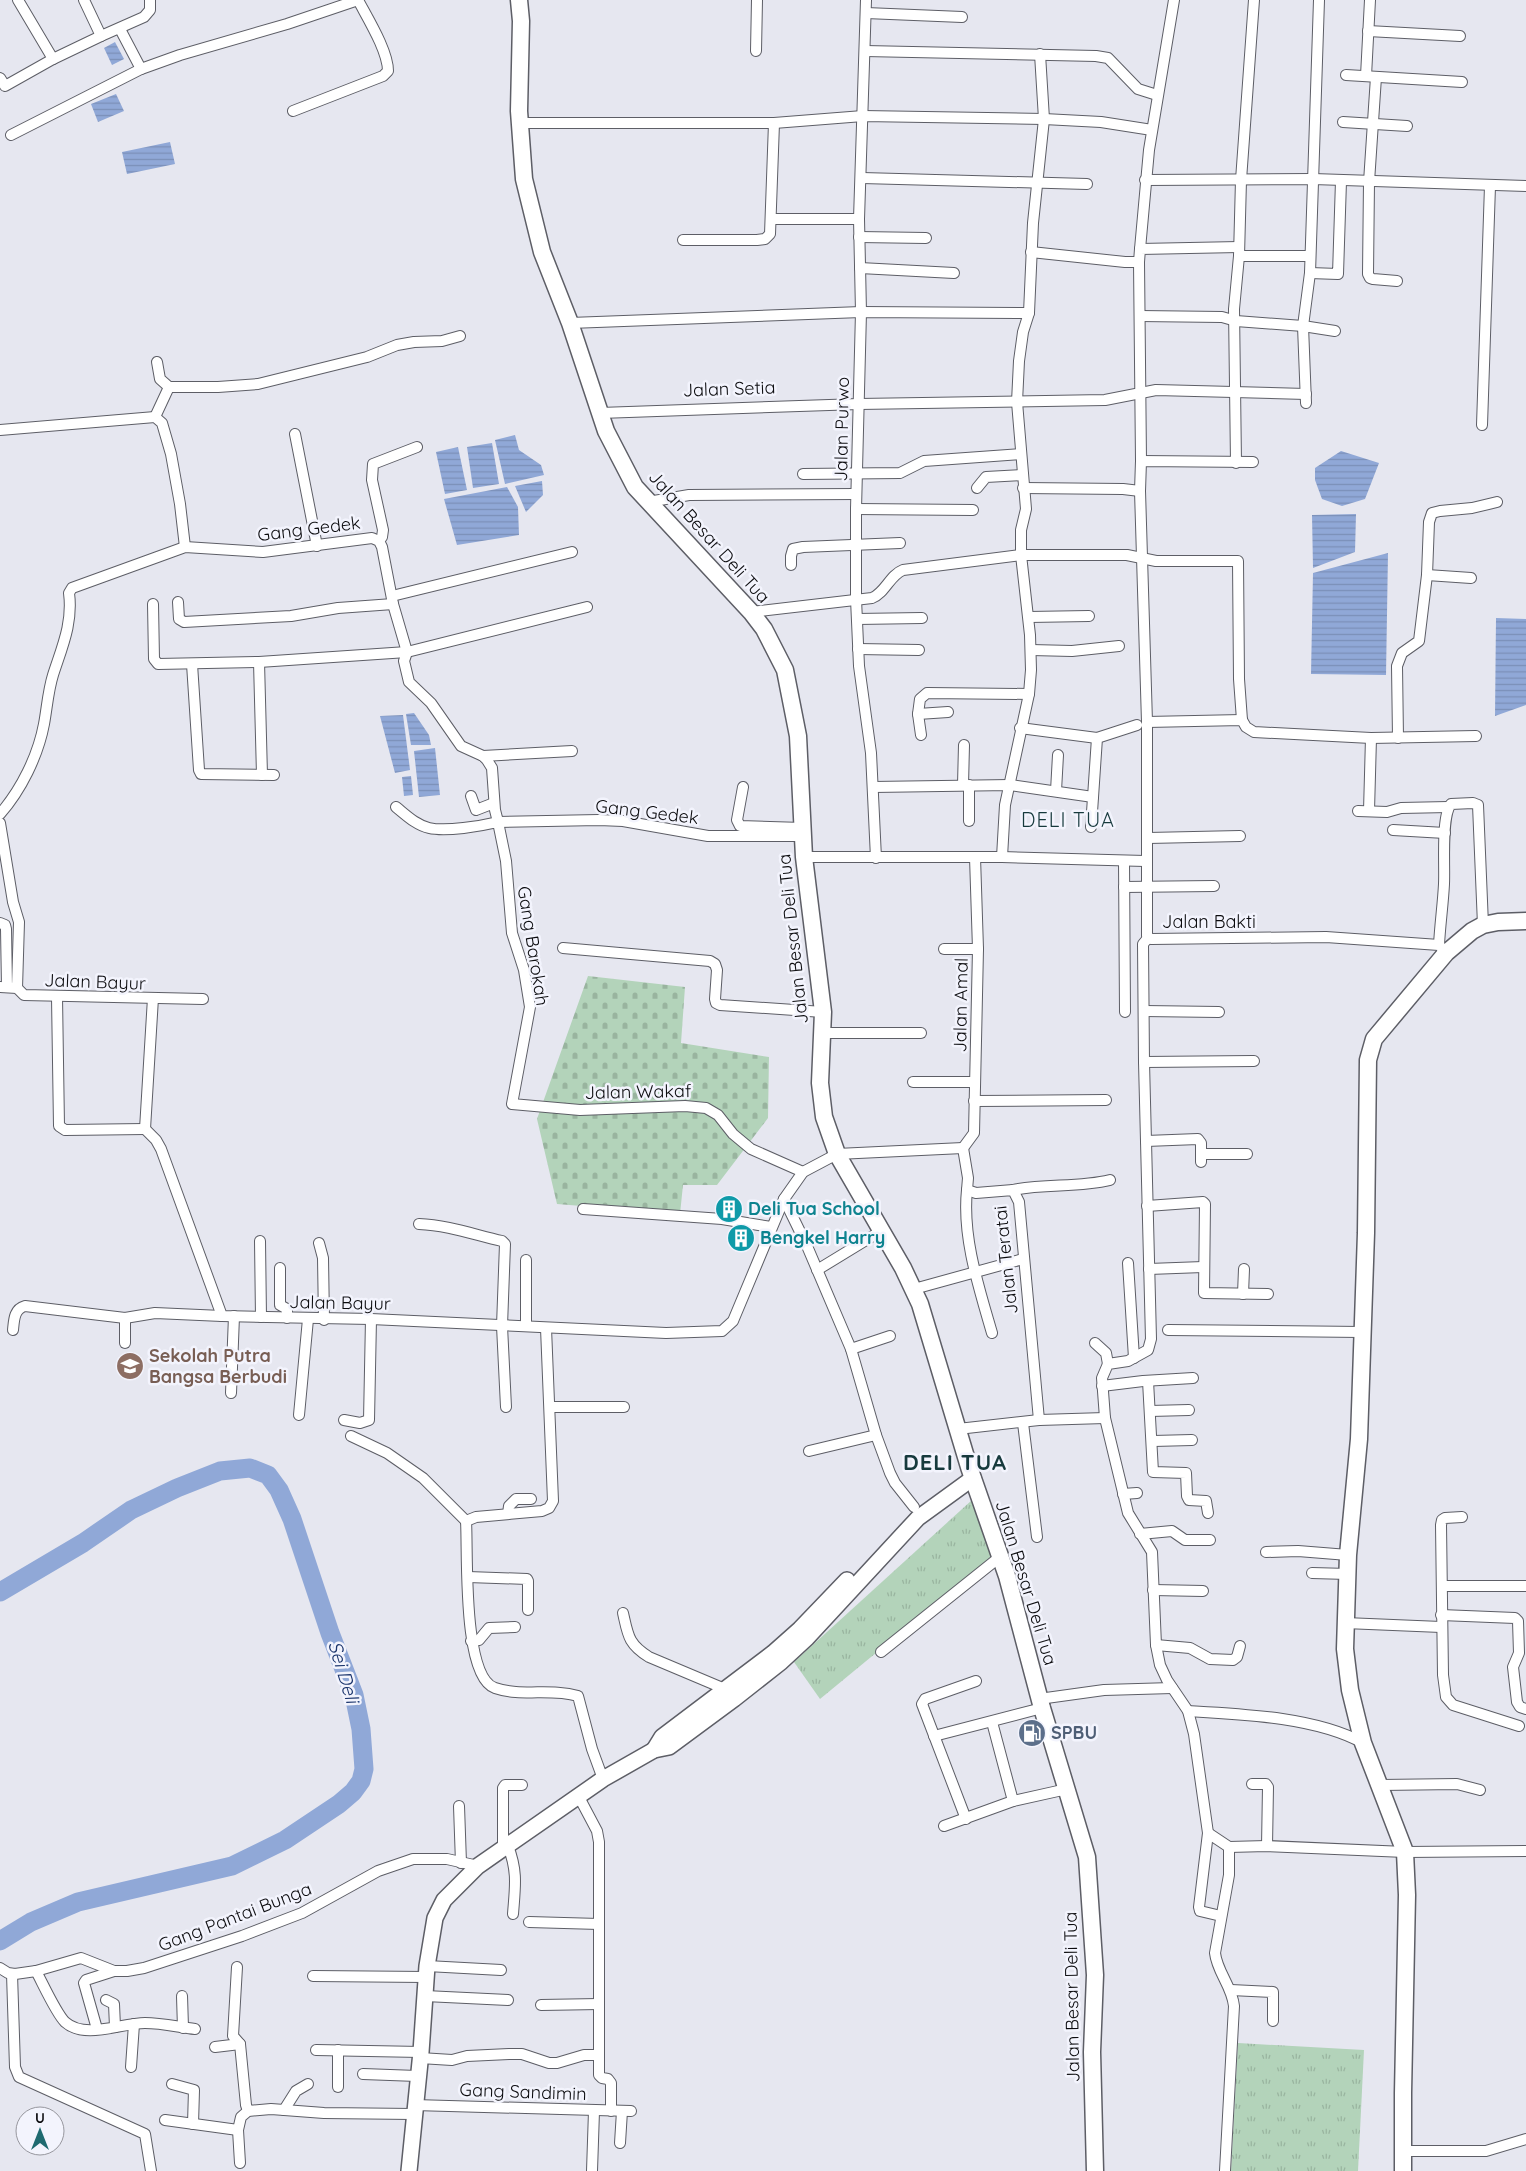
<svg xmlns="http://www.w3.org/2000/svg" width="1526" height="2171" font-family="Quicksand,sans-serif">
<defs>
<pattern id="grass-tufts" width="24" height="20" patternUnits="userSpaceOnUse" patternTransform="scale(1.25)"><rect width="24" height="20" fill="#b3d3ba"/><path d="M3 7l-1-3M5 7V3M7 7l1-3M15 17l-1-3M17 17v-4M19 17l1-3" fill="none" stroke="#99b49f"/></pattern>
<pattern id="cemetery-stones" width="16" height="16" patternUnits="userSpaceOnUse" patternTransform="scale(1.25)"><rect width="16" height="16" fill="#b3d3ba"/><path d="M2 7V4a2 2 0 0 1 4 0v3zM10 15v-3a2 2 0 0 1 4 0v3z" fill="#99b49f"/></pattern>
<pattern id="water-rules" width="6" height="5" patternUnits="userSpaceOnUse" patternTransform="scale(1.25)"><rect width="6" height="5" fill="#90a8d7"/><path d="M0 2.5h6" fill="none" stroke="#7b8fb7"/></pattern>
</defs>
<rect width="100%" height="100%" fill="#e6e7f0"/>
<g fill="url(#grass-tufts)">
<path d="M972 1500 995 1555 820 1699 794 1662Z"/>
<path d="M1238 2043 1364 2050 1358 2171H1231Z"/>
</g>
<path fill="url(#cemetery-stones)" d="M588 976 685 987 681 1043 769 1057 768 1118 717 1185H683L680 1214 557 1204 537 1119Z"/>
<g fill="url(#water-rules)">
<path d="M115 42 124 59 112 65 104 48Z"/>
<path d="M116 94 124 111 98 122 91 104Z"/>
<path d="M170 142 175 164 127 174 122 152Z"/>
<path d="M515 435 519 450 541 465 544 475 505 484 495 440Z"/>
<path d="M492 443 499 484 473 488 467 447Z"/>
<path d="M458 447 467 490 445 494 436 452Z"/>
<path d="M1341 451 1379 463 1365 499 1342 506 1322 499 1315 480V468Z"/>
<path d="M542 481 543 495 526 512 515 486Z"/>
<path d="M507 487 518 507 519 535 457 545 444 499Z"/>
<path d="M1356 514 1355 552 1313 568 1312 515Z"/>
<path d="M1388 553 1386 675 1311 674 1313 573Z"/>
<path d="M1496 618 1526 619V705L1495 716Z"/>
<path d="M414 713 429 735 431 745H411L406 714Z"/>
<path d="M403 715 410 770 395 773 380 716Z"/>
<path d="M435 748 440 795 419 797 414 751Z"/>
<path d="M411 776 413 795 404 796 402 777Z"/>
</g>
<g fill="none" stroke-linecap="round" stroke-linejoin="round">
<path stroke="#90a8d7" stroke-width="19" d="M0 1592 83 1543 131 1510 177 1488 220 1471 250 1468 268 1475 279 1490 292 1519 330 1633 354 1695 361 1729 364 1769 361 1781 353 1792 339 1804 285 1840 232 1866 78 1902 31 1922 0 1941"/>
<g stroke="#5d5e66" stroke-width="12">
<g id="minor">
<path d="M18 0 53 59"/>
<path d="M866 0 859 219 861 312 856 509V599L859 666 871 753 876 858"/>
<path d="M866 13 962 17"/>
<path d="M120 29 141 69"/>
<path d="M1368 31 1460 36"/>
<path d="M101 36 144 17 150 10V0"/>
<path d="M756 51 757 0"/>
<path d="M865 51 1096 56 1108 58 1138 89 1157 95"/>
<path d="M1346 75 1462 82"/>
<path d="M1366 76 1370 0"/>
<path d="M1376 77 1369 182 1368 274 1370 278 1373 279 1397 281"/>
<path d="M0 78 5 86 53 59 101 36 84 0"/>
<path d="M293 111 383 76 388 71C388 51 368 19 358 0"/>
<path d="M1343 122 1407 126"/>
<path d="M520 123H774L863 116 1044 119 1101 122 1152 130"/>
<path d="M11 135 141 69 180 55 287 24 358 0"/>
<path d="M862 178 1087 184"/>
<path d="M1145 180 1313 179 1526 186"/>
<path d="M772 219H859"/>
<path d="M859 237 926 238"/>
<path d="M683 240H757L765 239 770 234 774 123"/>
<path d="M1140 249 1149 150 1174 0"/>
<path d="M1031 252 1125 262H1139"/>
<path d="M1239 256H1310"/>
<path d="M860 268 954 273"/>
<path d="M1310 273 1338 274 1341 181"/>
<path d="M1140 316 1222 317 1236 321 1303 326 1335 331"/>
<path d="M570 323 861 312 1029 313"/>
<path d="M157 362 160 379 169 387"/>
<path d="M1306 403 1303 326 1310 273 1319 0"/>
<path d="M600 413 859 404 1105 400 1156 390 1306 394"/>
<path d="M155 417 169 387H218L258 384 367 357 397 345 414 342 442 341 460 336"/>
<path d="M1482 425 1490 186"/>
<path d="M0 430 155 417 162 423 171 454 180 504 185 547"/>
<path d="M295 434 317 546"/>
<path d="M1141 461 1139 262 1140 249 1239 247"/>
<path d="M1253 462 1141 461 1140 491 1147 722V936L1151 939 1326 937 1439 945 1446 953"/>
<path d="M1236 463 1234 309 1239 256 1241 180 1254 0"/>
<path d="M803 474 900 473 924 461 1021 454"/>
<path d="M977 488 986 477 1023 475"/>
<path d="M1023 488 1123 489 1140 491"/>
<path d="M648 502 689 495 856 494"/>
<path d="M856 509 973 510"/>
<path d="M379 541 382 537 383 530 372 480 373 464 417 447"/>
<path d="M791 565V556L793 549 803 547 900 543"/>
<path d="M1427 575 1471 578"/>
<path d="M392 596 572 552"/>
<path d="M178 602 179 619 184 622 291 616 338 608 393 604"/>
<path d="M153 604 154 659 158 664 259 662 407 652 587 607"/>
<path d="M751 612 872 598C885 593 890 575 903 570L1021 555H1127L1156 561H1238L1239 679 1242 720"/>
<path d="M1029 617 1089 616"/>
<path d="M857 619 922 618"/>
<path d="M858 649 919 650"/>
<path d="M1031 650 1072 651 1119 646"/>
<path d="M259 662 262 775"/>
<path d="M192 664 199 770 201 774 274 775"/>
<path d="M918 714 948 712"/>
<path d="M1147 722 1242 720 1246 727 1254 732 1371 738 1476 736"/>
<path d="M1020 728 1097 738"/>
<path d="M921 735 918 714 920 699 927 693 1029 694"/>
<path d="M1398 738 1397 666 1402 653 1419 641 1427 575 1429 522 1432 513 1440 511 1472 508 1497 502"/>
<path d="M483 756 572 751"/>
<path d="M963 785 964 745"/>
<path d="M743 787 737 820 740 826 803 828"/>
<path d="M873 787 1010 785 1093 797"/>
<path d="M1056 791 1058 755"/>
<path d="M471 796 476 810 494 803"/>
<path d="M396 807C406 815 416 825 429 828 446 832 481 826 498 822L506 861 512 933 524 970 530 1007 512 1104 580 1110 685 1106 706 1108 718 1115 733 1134 751 1149 803 1172"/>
<path d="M1358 811 1387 812 1401 808 1448 807"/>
<path d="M1369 811 1371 738"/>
<path d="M0 814C21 790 38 756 44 724 47 708 48 691 53 675 62 647 73 623 69 593L72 588 185 547 263 552 372 538 379 541 382 547 393 604 407 652 404 661 409 682 431 703 461 746 483 756 487 760 492 768 495 810 498 822 599 820 623 821 708 836H803"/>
<path d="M969 821V785"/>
<path d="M0 823 13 902 19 922 17 988"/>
<path d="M1091 827 1097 738 1137 725"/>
<path d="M1393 830 1445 833"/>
<path d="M1148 838 1240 836"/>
<path d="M804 857H1002L1145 861 1147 863"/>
<path d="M1002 857 1005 805 1029 694 1031 670 1030 635 1021 555V530L1026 509 1017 402 1019 361 1023 332 1029 313 1033 223 1044 119 1040 54"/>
<path d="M1124 861 1125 1012"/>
<path d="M1124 887 1214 886"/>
<path d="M0 923 5 925 6 929 7 987"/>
<path d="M1148 938 1143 944 1144 1062 1151 1339 1148 1350 1128 1361 1108 1364 1102 1378 1105 1418 1128 1513 1152 1552 1156 1645 1160 1665 1167 1680 1188 1711 1194 1734 1208 1833 1199 1907 1200 1911 1221 1916"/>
<path d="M1439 945C1440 925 1443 904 1444 884 1445 866 1441 816 1451 804L1473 803 1478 805 1483 925"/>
<path d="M563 948 710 961 715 964 717 970 715 999 716 1003 720 1005 823 1012"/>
<path d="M944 949H978"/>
<path d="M0 987 17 988 24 995 203 999"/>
<path d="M57 997 59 1126 65 1130 145 1129"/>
<path d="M1144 1011 1219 1012"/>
<path d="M823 1033H921"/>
<path d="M1144 1062 1254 1061"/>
<path d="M913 1082H975"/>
<path d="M974 1101 1106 1100"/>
<path d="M145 1129 156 1140 161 1149 222 1316 371 1319 666 1333 722 1331 733 1321 784 1199 803 1172 837 1154 963 1148"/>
<path d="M145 1129 153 998"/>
<path d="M1146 1141 1198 1139 1201 1143V1162"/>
<path d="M963 1148 968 1178 967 1190 976 1193 1013 1190 1019 1202 1039 1420"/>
<path d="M963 1148 974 1133 978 949 975 857"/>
<path d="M1201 1154H1247"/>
<path d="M967 1190C962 1237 979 1288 992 1333"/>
<path d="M1013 1190C1045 1183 1078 1188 1110 1180"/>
<path d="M784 1199 807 1246 851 1349 876 1435 890 1473 895 1483 914 1507"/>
<path d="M1147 1206 1203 1202 1205 1204 1204 1293 1268 1294"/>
<path d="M583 1209 722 1219 771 1227"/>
<path d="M419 1224C448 1225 475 1235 502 1241L505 1244 502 1326 506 1407"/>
<path d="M260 1241 261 1317"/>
<path d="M319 1243 323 1258 324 1320"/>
<path d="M526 1260V1326"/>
<path d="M1128 1263 1134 1358"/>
<path d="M280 1268V1305L287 1309V1318"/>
<path d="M1149 1269 1203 1267"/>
<path d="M817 1270 881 1231"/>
<path d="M914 1289 1023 1259"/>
<path d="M1243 1294 1244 1269"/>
<path d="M125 1318V1343"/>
<path d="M546 1328 553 1501 549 1508 542 1511 476 1517 466 1521C468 1551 462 1677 495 1688 521 1697 551 1688 578 1696L592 1749 603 1779"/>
<path d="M13 1330C14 1320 14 1309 25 1306L125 1318 155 1313 222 1316"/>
<path d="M1168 1330 1362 1332"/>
<path d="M1095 1343 1106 1353 1108 1364"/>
<path d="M851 1349 890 1336"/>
<path d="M1148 1381 1153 1472 1186 1473 1187 1496 1189 1500 1206 1501 1208 1513"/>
<path d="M1102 1386 1143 1381 1193 1378"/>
<path d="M231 1393 234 1316"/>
<path d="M550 1407H624"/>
<path d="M1150 1411 1189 1410"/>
<path d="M299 1415 308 1319"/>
<path d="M344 1420 360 1423 369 1420 371 1319"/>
<path d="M1023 1423 1037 1537"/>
<path d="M958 1429 1039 1420 1105 1418"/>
<path d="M351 1436 387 1453 423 1478 466 1521"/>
<path d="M1153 1441 1192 1440"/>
<path d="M809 1451 876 1435"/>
<path d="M1123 1494 1137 1493"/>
<path d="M508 1514 509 1506 516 1499H531"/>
<path d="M1462 1517 1445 1518 1442 1520 1441 1525 1443 1675 1446 1697 1453 1705 1519 1726"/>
<path d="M1140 1534 1172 1531 1185 1540H1210"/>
<path d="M1266 1552 1298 1551 1348 1555"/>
<path d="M1312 1573 1348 1574"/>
<path d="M468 1577 527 1579 528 1581V1610"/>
<path d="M1442 1586H1526"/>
<path d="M1153 1590 1203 1591"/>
<path d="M623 1613C628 1635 628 1644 649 1657L725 1689"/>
<path d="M1441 1615 1515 1618 1518 1621 1519 1653 1513 1667 1517 1702 1520 1707 1526 1709"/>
<path d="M1345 1623 1441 1627"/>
<path d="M471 1641 479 1640 489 1628 515 1627"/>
<path d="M1156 1645 1190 1648 1210 1659 1233 1660 1237 1657 1240 1646"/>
<path d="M881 1652 1001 1556"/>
<path d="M1039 1699 1104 1690 1172 1688"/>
<path d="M1188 1711C1241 1714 1316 1717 1363 1743"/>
<path d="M934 1736 1042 1708"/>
<path d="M1252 1784H1266L1268 1787 1267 1846"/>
<path d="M1381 1785 1457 1784 1480 1790"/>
<path d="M579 1797 597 1831 599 1842V2075L602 2078 608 2079 611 2083V2111"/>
<path d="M1013 1801 1067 1789"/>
<path d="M459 1806 461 1863"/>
<path d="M966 1819 922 1704 925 1699 976 1681"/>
<path d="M944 1826 1013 1801 992 1722"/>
<path d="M1208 1833 1229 1847 1267 1846 1405 1852 1526 1851"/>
<path d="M508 1846C518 1872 515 1887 513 1914"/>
<path d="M503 1848V1788L505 1785H522"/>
<path d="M529 1922 599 1924"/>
<path d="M427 1966 501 1970"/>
<path d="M237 1967 233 2036 240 2044 246 2105 248 2111"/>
<path d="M0 1968 8 1973 15 1974 36 1971 81 1958 114 1971H127L144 1968 242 1936 302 1913 378 1871 413 1859H447L478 1866"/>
<path d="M36 1971C43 1984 56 2013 65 2022 85 2040 121 2023 145 2023 162 2023 178 2027 195 2029"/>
<path d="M12 1974 15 2067 19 2077 145 2134 151 2171"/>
<path d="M313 1976 426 1977"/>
<path d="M1231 1990 1273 1992V2021"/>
<path d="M182 1996 183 2028"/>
<path d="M425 1996 508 2000"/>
<path d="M106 2000 114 2004 115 2027"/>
<path d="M541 2005 599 2004"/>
<path d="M97 2029 84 1983 86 1980 114 1971"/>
<path d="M215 2047 240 2044"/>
<path d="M316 2050 421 2052"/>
<path d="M420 2058 452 2060 467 2056 509 2054H522L549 2063H557L584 2055H599"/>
<path d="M131 2067 134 2024"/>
<path d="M363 2074 417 2076"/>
<path d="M172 2084 194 2090 193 2124"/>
<path d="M338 2087V2050"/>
<path d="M414 2105 631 2111"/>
<path d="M284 2110 296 2091 308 2084"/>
<path d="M165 2120 238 2130"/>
<path d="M620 2143 622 2111"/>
<path d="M1404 2151H1486L1526 2139"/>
<path d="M240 2163 238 2130 241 2117 248 2111 271 2109 324 2113 413 2114"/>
<path d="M592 2171 594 2111"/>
<path d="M1225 2171 1234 2006C1232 1986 1217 1972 1215 1953L1229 1875V1847"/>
</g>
</g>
<g stroke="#5d5e66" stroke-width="18">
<g id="secondary">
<path d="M654 1750 662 1737 773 1653 800 1629 847 1580"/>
<path d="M409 2171 421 2052 427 1966 435 1918 444 1900 478 1866 603 1779 654 1750 669 1747 734 1699 781 1662 807 1638 918 1518 973 1478"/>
</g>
</g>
<g stroke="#5d5e66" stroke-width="19">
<g id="primary">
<path d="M519 0 521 21 519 111 524 179 542 252 570 323 606 431 635 487 751 612 764 629 785 670 798 736 804 857 823 1012 820 1083 824 1117 837 1154 903 1268 920 1304 969 1467 1007 1576 1042 1708 1087 1857 1095 1975 1092 2052 1095 2171"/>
<path d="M1403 2171V2093L1407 1895 1405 1852 1363 1743 1350 1690 1345 1649 1348 1555 1359 1439 1366 1233 1368 1060 1374 1039 1446 953 1472 931 1483 925 1498 922 1526 921"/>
</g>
</g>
<use href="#minor" stroke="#fff" stroke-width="10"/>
<use href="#secondary" stroke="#fff" stroke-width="15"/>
<use href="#primary" stroke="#fff" stroke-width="16"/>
</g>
<defs>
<g id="building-disc" transform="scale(1.4375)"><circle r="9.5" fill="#0f9aa8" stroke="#f3f4fd"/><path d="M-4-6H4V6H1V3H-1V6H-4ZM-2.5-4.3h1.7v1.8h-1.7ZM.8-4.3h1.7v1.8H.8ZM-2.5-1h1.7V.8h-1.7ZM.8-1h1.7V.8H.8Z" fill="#fff"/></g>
<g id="school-disc" transform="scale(1.4375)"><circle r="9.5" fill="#8d6e63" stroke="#f3f4fd"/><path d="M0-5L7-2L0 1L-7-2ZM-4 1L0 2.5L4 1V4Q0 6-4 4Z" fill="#fff"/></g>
<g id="fuel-disc" transform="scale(1.4375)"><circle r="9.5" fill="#5c6f8a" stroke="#f3f4fd"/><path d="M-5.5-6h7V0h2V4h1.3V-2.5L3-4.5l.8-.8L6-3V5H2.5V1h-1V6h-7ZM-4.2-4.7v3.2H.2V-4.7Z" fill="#fff"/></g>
</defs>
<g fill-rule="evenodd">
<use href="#building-disc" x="729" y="1209"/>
<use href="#building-disc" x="741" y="1238"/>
<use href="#school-disc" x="130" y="1366"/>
<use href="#fuel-disc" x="1032" y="1733"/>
</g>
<g text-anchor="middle" stroke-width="5" stroke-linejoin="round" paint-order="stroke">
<g font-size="18" fill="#0c0c0f" stroke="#f3f4fd">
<text transform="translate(729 389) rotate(-2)" y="6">Jalan Setia</text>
<text transform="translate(842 429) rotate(-89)" y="6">Jalan Purwo</text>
<text transform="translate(309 529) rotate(-7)" y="6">Gang Gedek</text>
<text transform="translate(709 537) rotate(48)" y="6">Jalan Besar Deli Tua</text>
<text transform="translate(647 812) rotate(7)" y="6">Gang Gedek</text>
<text x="1209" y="928">Jalan Bakti</text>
<text transform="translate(793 939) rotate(-96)" y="6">Jalan Besar Deli Tua</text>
<text transform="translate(533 946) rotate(81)" y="6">Gang Barokah</text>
<text transform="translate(95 982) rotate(2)" y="6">Jalan Bayur</text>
<text transform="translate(961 1005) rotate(-89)" y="6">Jalan Amal</text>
<text transform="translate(638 1092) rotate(-1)" y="6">Jalan Wakaf</text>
<text transform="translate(1006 1260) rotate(-96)" y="6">Jalan Teratai</text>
<text transform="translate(340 1303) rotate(1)" y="6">Jalan Bayur</text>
<text transform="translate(1026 1583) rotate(73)" y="6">Jalan Besar Deli Tua</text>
<text transform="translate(235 1917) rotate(-21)" y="6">Gang Pantai Bunga</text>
<text transform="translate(1072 1997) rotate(-91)" y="6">Jalan Besar Deli Tua</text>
<text transform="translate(523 2092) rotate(2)" y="6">Gang Sandimin</text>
</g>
<g font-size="18" font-weight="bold" fill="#0d838f" stroke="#f3f4fd" text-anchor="start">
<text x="748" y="1215">Deli Tua School</text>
<text x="760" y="1244">Bengkel Harry</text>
</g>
<g font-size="18" font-weight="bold" fill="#785e54" stroke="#f3f4fd" text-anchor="start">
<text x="149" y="1362">Sekolah Putra<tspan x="149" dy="21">Bangsa Berbudi</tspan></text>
</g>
<g font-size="18" font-weight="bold" fill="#4e5e75" stroke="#f3f4fd" text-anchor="start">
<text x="1051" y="1739">SPBU</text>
</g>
<g font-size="19" font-style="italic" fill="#19336b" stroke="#f3f4fd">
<text transform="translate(344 1672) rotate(73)" y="7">Sei Deli</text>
</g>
<g font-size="20" letter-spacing="1" fill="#173a3d" stroke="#f3f4fd">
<text x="1068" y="827">DELI TUA</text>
</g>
<g font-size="22" font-weight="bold" letter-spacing="1" fill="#173a3d" stroke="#f3f4fd">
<text x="955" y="1470">DELI TUA</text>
</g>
</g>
<g transform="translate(40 2131)"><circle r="24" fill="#f3f4fd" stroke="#97979e"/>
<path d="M0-4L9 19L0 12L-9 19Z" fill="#1e6a70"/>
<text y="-8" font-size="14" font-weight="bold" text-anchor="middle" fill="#0c0c0f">U</text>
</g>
</svg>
